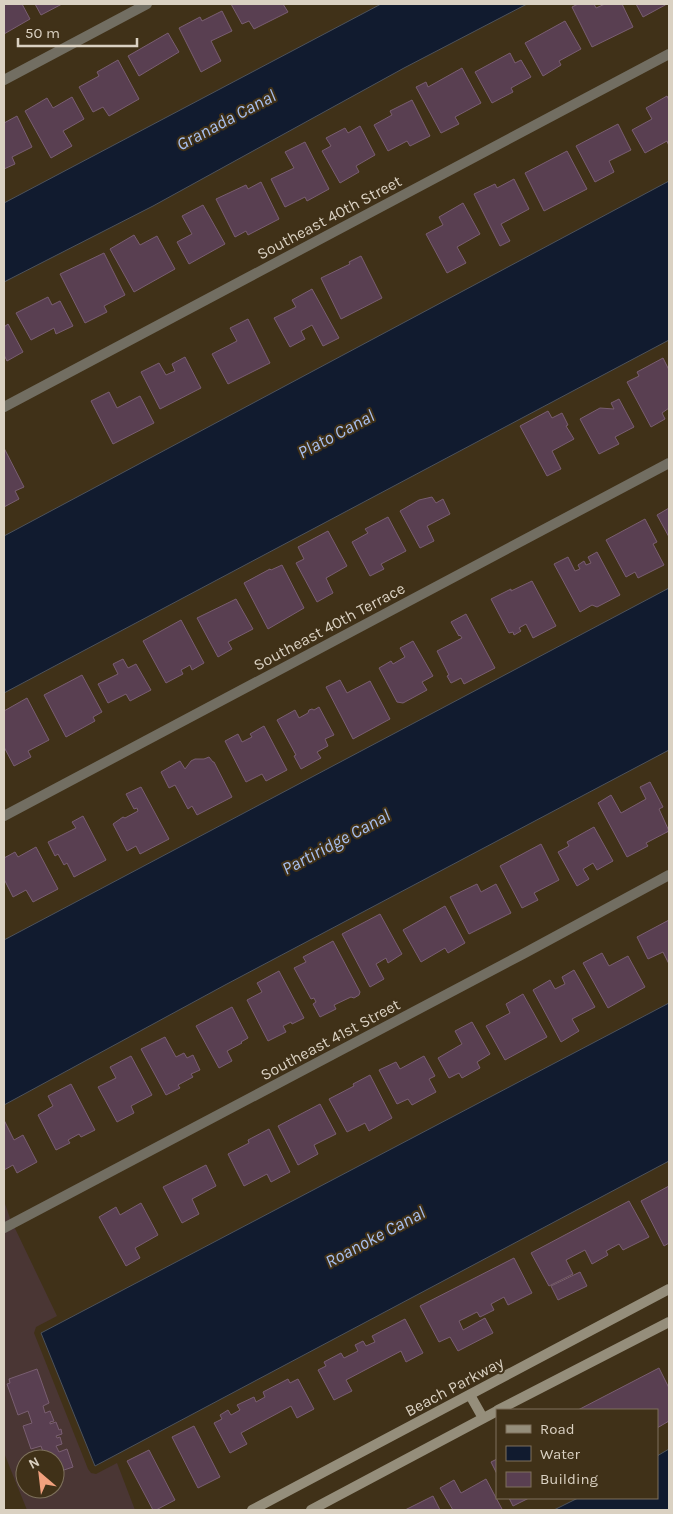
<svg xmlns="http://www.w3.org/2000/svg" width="673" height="1514" font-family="Karla,sans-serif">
<rect width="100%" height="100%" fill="#403118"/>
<path fill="#4a3634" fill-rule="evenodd" d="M4 1201 10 1218 57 1316 36 1327 34 1333 88 1469 91 1473 96 1474 117 1463 135 1510H27L4 1453ZM25 1459H55V1489H25Z"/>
<g fill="#111b2f" stroke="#4d525b">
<path d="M381 4H527L404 68 153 206 4 282V203Z"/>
<path d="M669 181V340L4 693V536Z"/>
<path d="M669 588V750L225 985 4 1105V940Z"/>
<path d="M669 1003V1161L95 1466 41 1333Z"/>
<path d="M669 1449V1510H554L578 1498H657V1456Z"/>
</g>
<g fill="#593f51" stroke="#795e71">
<path d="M4 4H22L30 19 4 34Z"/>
<path d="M35 4H62L41 15Z"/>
<path d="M231 4H283L288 12 254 29 249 21 242 24Z"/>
<path d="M578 4H594L596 8 605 4H622L633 27 592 47 572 7Z"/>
<path d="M636 4H667L643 17Z"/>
<path d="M222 11 232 31 211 41 221 61 201 72 179 28 200 17 202 21Z"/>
<path d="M565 21 581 49 559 61 561 65 543 76 525 43Z"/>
<path d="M168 33 179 52 139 76 128 56Z"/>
<path d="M510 53 515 63 521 60 531 77 511 88 513 92 492 103 475 72Z"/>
<path d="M118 60 139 99 109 116 103 107 93 112 79 87 99 76 97 72Z"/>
<path d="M462 68 481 103 455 117 459 124 441 133 416 87 426 82 428 87Z"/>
<path d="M667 96 669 100V146L667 141 645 153 632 130 652 119 646 108Z"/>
<path d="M72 97 84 119 63 131 72 146 51 158 25 111 47 98 53 108Z"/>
<path d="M412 100 430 136 410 146 407 141 388 151 374 125 392 115 390 111Z"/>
<path d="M17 116 32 147 12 157 15 164 4 169V123Z"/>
<path d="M618 124 631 150 609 161 614 172 595 182 576 146Z"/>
<path d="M360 126 375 155 356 166 359 172 340 183 322 151 331 146 326 138 345 128 348 133Z"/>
<path d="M305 142 329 189 307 201 305 197 285 207 271 179 294 168 285 152Z"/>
<path d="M567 151 587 189 544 211 525 173Z"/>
<path d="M514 179 529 209 501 224 510 241 500 246 474 194 495 184 497 188Z"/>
<path d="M261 182 279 219 248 235 246 231 235 237 216 199 246 185 248 189Z"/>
<path d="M463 203 480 234 457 247 466 263 447 273 426 234 443 225 439 217Z"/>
<path d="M203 205 225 244 189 264 177 242 192 234 182 216Z"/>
<path d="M134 235 140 245 157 236 175 269 134 292 110 249Z"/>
<path d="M104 253 125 295 104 306 107 312 85 323 60 274Z"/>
<path d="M361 256 382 298 341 319 321 278 350 264 349 262Z"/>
<path d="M312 289 339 338 323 346 312 325 301 331 305 339 290 347 274 318 296 307 292 300Z"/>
<path d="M48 297 52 305 60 301 73 326 56 334 54 328 31 340 16 313Z"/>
<path d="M248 319 270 363 228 384 212 354 237 341 230 328Z"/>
<path d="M8 324 23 352 7 361 4 355V327Z"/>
<path d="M185 357 201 388 160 409 141 372 159 363 166 375 175 371 172 364Z"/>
<path d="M663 358 669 370V408L662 413 665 419 651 427 627 382 639 376 637 372Z"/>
<path d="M109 392 117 408 140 396 154 423 113 444 91 401Z"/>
<path d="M619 399 634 427 615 437 619 444 599 454 580 419 600 408 614 409 611 403Z"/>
<path d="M548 411 552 418 562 413 568 425 566 426 574 439 552 451 561 469 547 476 520 426Z"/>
<path d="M4 448 24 487 15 491 19 499 4 507Z"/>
<path d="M432 497 436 503 443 499 450 514 427 526 434 541 420 548 400 511 419 500Z"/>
<path d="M669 508V537L657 515Z"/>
<path d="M388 517 406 551 381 564 384 569 370 576 352 542 368 533 365 529Z"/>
<path d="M645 519 657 542 653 544 664 565 638 578 635 572 626 577 606 540Z"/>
<path d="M328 531 347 566 326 578 333 593 317 602 296 563 304 559 298 547Z"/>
<path d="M597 552 620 595 597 607 592 605 580 612 554 564 568 557 575 571 580 569 578 565 584 561 586 565 591 563 588 557Z"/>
<path d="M282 565 304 608 268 629 244 583 270 569 271 570Z"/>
<path d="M532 581 556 626 533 638 526 624 519 628 521 631 514 635 513 632 509 633 491 599 511 589V591Z"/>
<path d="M236 599 253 629 228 642 232 649 218 657 197 618Z"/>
<path d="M466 614 495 668 464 684 461 678 451 683 447 676 449 675 437 651 462 638 460 635 459 636 451 622Z"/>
<path d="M181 620 204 663 192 670 190 665 181 670 183 674 166 683 143 641Z"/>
<path d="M413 641 433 676 422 682 427 690 403 703 397 702 379 668 391 661 393 664 405 657 400 648Z"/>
<path d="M123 659 128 668 136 664 151 690 130 701 126 694 108 703 98 684 118 674 113 664Z"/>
<path d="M82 675 102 712 93 717 95 721 66 737 44 695Z"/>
<path d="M340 680 347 693 370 681 390 719 353 739 326 687Z"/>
<path d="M27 698 49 740 28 751 31 757 14 766 4 747V711Z"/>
<path d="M319 707 334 735 325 739 328 746 317 752 321 758 301 769 294 756 296 755 277 720 295 710 299 718 308 713 309 710 312 709 314 710Z"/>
<path d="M264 726 287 770 266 781 262 774 246 782 225 741 238 734 242 742 252 737 250 734Z"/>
<path d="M209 757 213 762H214L232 797 197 815 192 806 188 809 175 785 169 788 161 772 180 761 185 769 191 761 195 759H204Z"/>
<path d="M650 782 663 807 659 809 669 831 646 843 648 846 627 857 598 803 611 795 621 813 646 799 640 787Z"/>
<path d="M141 787 169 839 140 854 136 846 127 851 113 824 123 817 125 818 138 811 137 808 134 809 126 794Z"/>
<path d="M83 816 106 860 74 877 67 863 64 865 58 854 55 856 48 842 76 828 72 822Z"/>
<path d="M594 827 613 861 597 870 593 863 583 869 589 879 577 886 558 852 569 846 567 842Z"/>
<path d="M541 844 559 880 534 893 538 900 522 908 500 866Z"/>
<path d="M36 847 58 889 33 902 26 890 13 897 4 879V858L15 852 18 857Z"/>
<path d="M477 884 481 892 496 884 511 913 469 934 450 897Z"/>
<path d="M445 906 465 943 448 953 445 948 421 962 403 930Z"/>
<path d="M380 914 402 954 388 963 386 958 376 964 384 979 370 987 342 934Z"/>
<path d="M669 920V964L663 952 648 959 637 937Z"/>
<path d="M333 941 360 992 359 995 354 998 351 997 334 1005 336 1009 320 1017 313 1004 316 1002 314 998 311 999 294 968 306 962 303 957Z"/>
<path d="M602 953 609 966 628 956 645 987 608 1008 583 963Z"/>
<path d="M574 970 595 1007 572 1019 579 1031 561 1042 533 990 550 980 555 989 565 984 562 977Z"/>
<path d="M279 971 304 1018 292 1024 291 1022 283 1026 286 1032 268 1041 247 1000 262 992 257 983Z"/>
<path d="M523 994 547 1037 505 1060 486 1026 510 1013 506 1004Z"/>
<path d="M232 1007 248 1038 241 1042 242 1043 227 1051 232 1061 219 1068 196 1026Z"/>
<path d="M472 1022 490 1054 477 1062 480 1068 462 1078 459 1073 449 1078 438 1058 462 1044 455 1031Z"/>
<path d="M165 1037 176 1057 184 1053 187 1058 193 1055 200 1070 191 1074 193 1077 178 1085 180 1088 166 1095 141 1049Z"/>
<path d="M131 1056 152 1095 131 1106 134 1113 117 1122 98 1087 116 1078 110 1067Z"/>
<path d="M424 1056 435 1076 429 1079 436 1092 412 1105 408 1099 397 1104 379 1070 396 1062 400 1069Z"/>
<path d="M370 1075 392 1118 369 1131 365 1123 347 1132 329 1099 354 1086 353 1084Z"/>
<path d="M71 1084 95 1130 81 1137 79 1134 68 1140 70 1143 56 1150 38 1115 53 1106 48 1096Z"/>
<path d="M320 1104 336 1134 314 1145 318 1154 298 1165 278 1126Z"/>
<path d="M4 1120 14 1140 23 1135 37 1162 17 1173 13 1165 4 1170Z"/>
<path d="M269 1129 290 1172 271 1182 267 1174 244 1186 228 1154 249 1143 248 1140Z"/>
<path d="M206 1165 216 1186 192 1199 199 1214 182 1223 163 1187Z"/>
<path d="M669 1186V1243L664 1246 641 1201Z"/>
<path d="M629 1201 649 1237 623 1250 619 1244 606 1251 608 1255 592 1264 585 1250 566 1260 573 1274 549 1286 531 1253Z"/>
<path d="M141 1203 158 1235 135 1248 140 1258 126 1266 99 1217 116 1207 120 1215Z"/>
<path d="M514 1258 532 1293 508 1305 504 1297 491 1304 494 1310 480 1317 477 1312 459 1321 463 1330 485 1318 493 1333 458 1351 450 1337 439 1342 420 1306Z"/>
<path d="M580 1272 587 1286 558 1300 551 1286Z"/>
<path d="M405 1319 423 1353 406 1362 401 1351 346 1380 352 1391 334 1400 318 1370 326 1366 324 1362 341 1353 344 1358 358 1351 355 1345 363 1341 366 1346 375 1342 372 1336Z"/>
<path d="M659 1368 669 1388V1421L657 1428V1410H578Z"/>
<path d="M37 1369 49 1403 43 1406 45 1413 50 1411 54 1421 50 1422V1424L56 1422 59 1430 61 1429 62 1434 56 1436 57 1438 60 1437 62 1444 56 1446 59 1452 67 1449 73 1467 55 1473V1459H40L45 1457 41 1446 31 1449 23 1426 32 1423 28 1411 18 1415 7 1384 10 1383 9 1379Z"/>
<path d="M288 1379 290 1383 298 1379 314 1409 297 1418 291 1406 241 1433 247 1444 230 1453 214 1423 222 1419 220 1415 228 1410 231 1415 240 1410 237 1405 254 1397 256 1402 265 1397 263 1392Z"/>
<path d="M194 1426 220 1477 198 1488 172 1437Z"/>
<path d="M149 1450 175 1500 156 1510H153L127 1461Z"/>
<path d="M497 1459V1474L491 1462Z"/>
<path d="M486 1479 502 1509 500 1510H453L440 1488 454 1480 461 1493Z"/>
<path d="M433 1496 440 1510H405Z"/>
<path d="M509 1498H529L513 1506Z"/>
</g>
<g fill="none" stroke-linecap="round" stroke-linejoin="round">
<g stroke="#726e62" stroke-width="10">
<path d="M4 80 147 4"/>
<path d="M4 407 669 54"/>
<path d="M4 816 669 463"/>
<path d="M4 1228 523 954 669 875"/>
</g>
<g stroke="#958e7b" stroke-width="10">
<path d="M470 1395 483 1418"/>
<path d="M498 1410 669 1322"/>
<path d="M252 1510 669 1289"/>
<path d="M311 1510 497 1411"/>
</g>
</g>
<g text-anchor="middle" stroke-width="4" stroke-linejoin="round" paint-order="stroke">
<g font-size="16" fill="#dad1c2" stroke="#403118">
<text transform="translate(329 217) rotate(-28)" y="6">Southeast 40th Street</text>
<text transform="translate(329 626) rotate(-28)" y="6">Southeast 40th Terrace</text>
<text transform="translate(330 1039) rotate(-28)" y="6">Southeast 41st Street</text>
<text transform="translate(454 1386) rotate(-28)" y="6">Beach Parkway</text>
</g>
<g font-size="18" font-style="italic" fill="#a8c0f0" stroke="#403118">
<text transform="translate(226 120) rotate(-28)" y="6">Granada Canal</text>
<text transform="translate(336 434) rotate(-28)" y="6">Plato Canal</text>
<text transform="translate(336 842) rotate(-28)" y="6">Partiridge Canal</text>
<text transform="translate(375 1237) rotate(-28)" y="6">Roanoke Canal</text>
</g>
</g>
<rect width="673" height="1514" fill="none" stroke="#dad1c2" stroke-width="10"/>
<rect x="496" y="1409" width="162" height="90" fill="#403118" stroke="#7e715c"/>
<rect x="506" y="1425" width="25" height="8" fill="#958e7b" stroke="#7e715c"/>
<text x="540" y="1434" font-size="15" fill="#dad1c2">Road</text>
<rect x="506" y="1446" width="25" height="15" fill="#111b2f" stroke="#7e715c"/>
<text x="540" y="1459" font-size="15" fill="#dad1c2">Water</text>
<rect x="506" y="1472" width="25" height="15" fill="#593f51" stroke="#7e715c"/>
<text x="540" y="1484" font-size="15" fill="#dad1c2">Building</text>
<g transform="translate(40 1474) rotate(332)"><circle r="24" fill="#403118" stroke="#7e715c"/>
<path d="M0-4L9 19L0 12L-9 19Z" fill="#f2a17e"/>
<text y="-8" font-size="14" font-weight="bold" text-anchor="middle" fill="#dad1c2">N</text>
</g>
<path d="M18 38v8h119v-8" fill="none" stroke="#dad1c2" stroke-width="2.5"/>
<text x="25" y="38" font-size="15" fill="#dad1c2" stroke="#403118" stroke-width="4" paint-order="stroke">50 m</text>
</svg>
